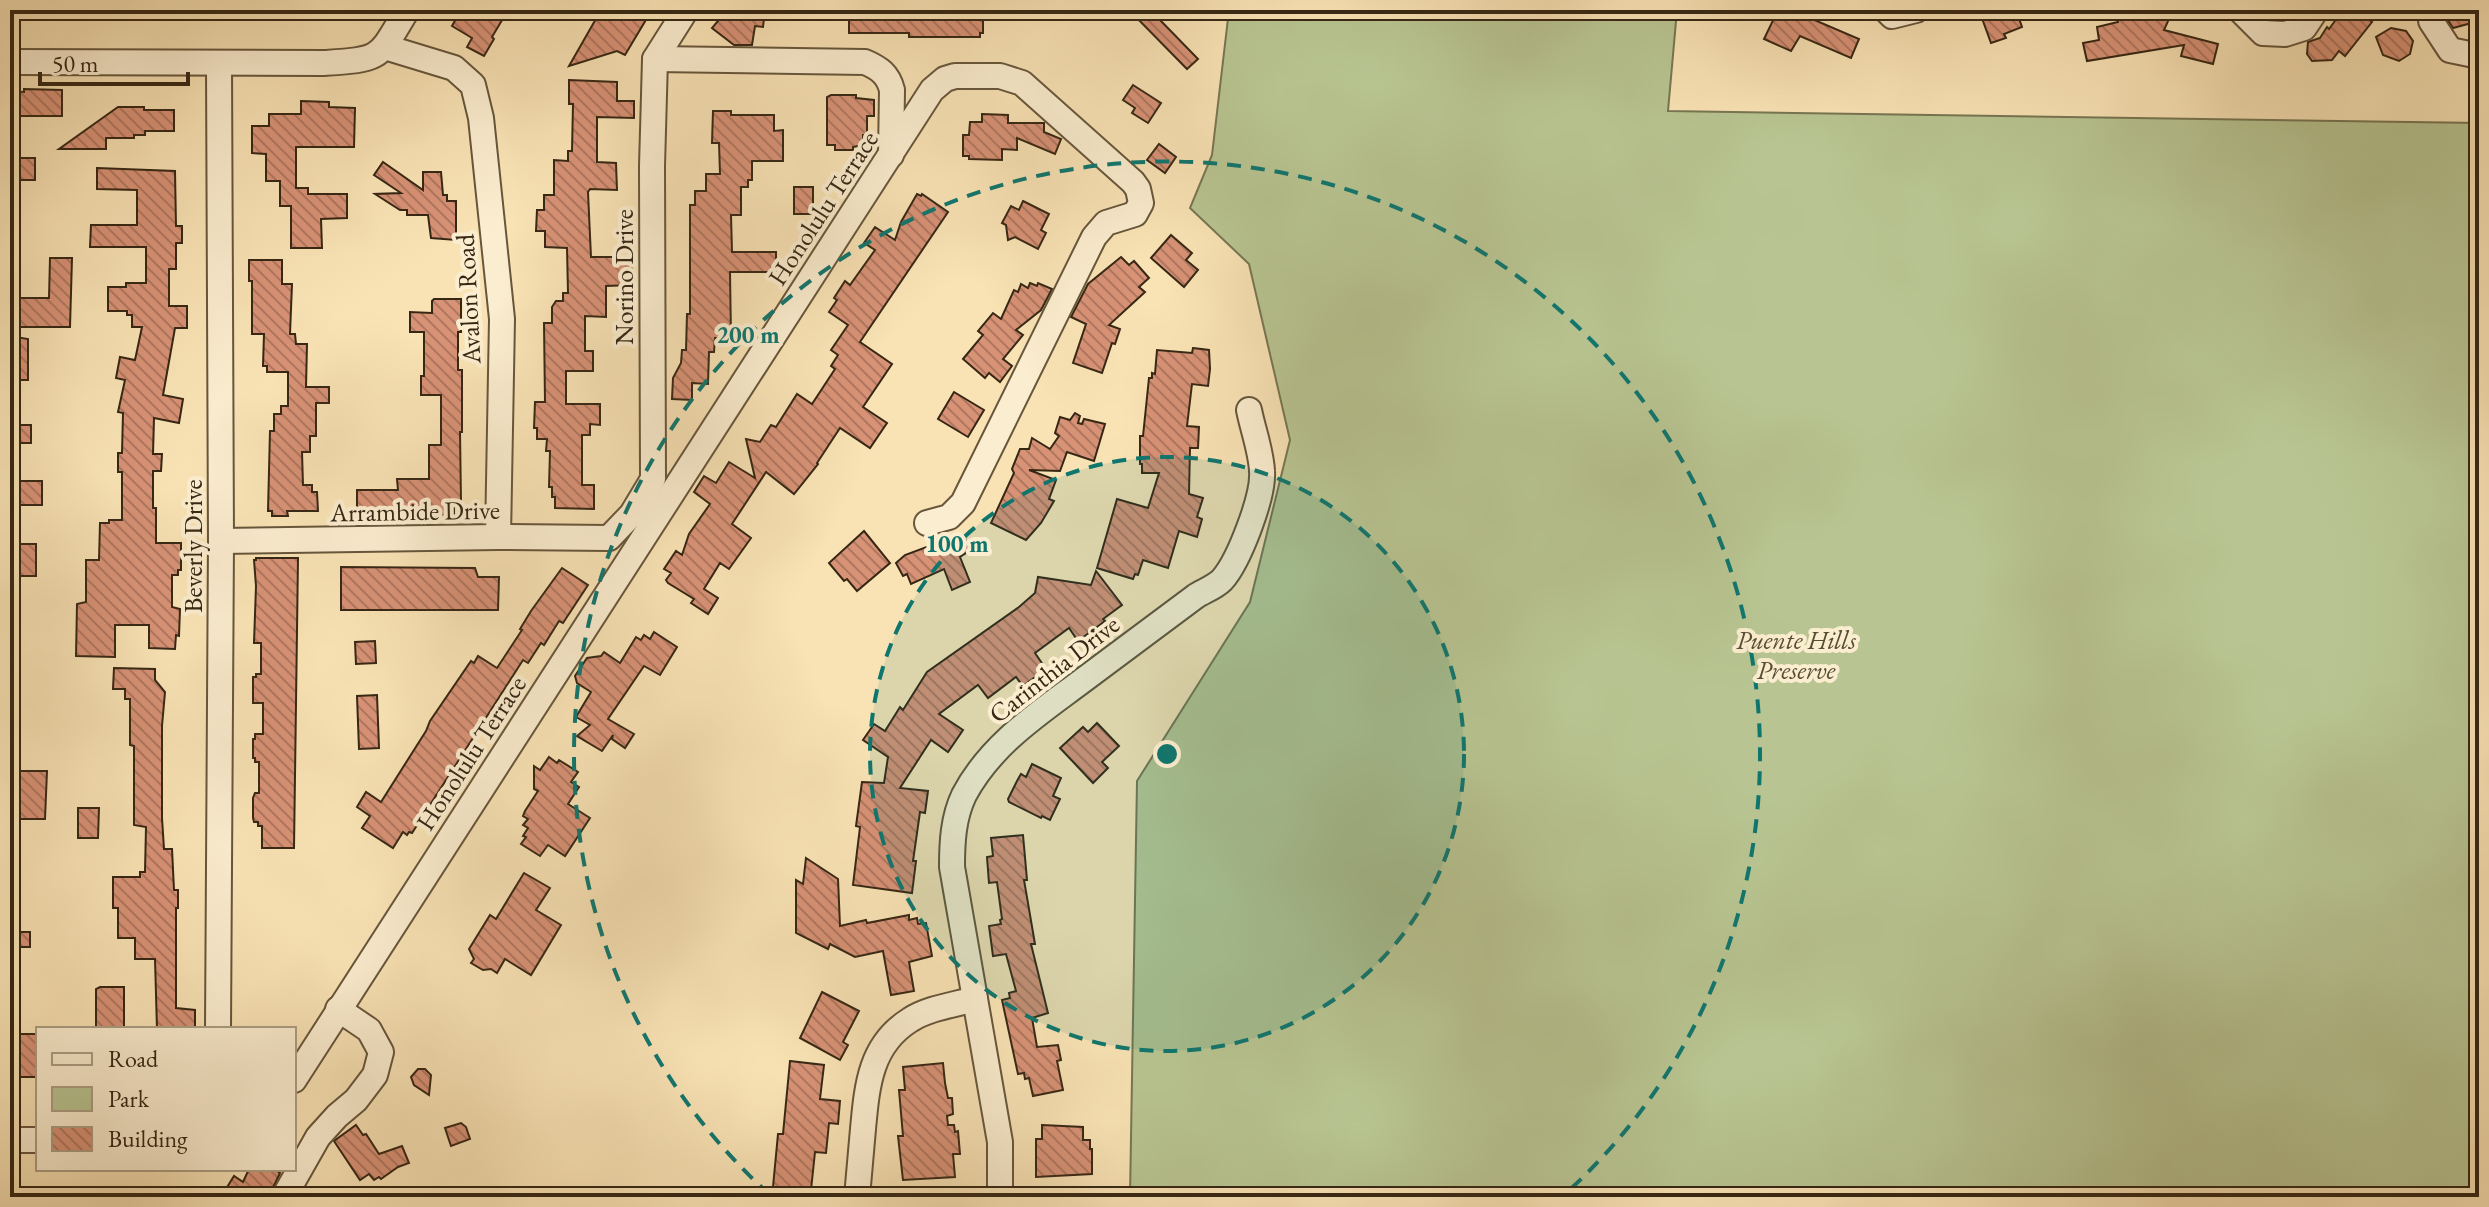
<svg xmlns="http://www.w3.org/2000/svg" width="2489" height="1207" font-family="'EB Garamond',serif">
<defs>
<pattern id="building-back-hatch" width="6" height="6" patternUnits="userSpaceOnUse" patternTransform="scale(2)"><rect width="6" height="6" fill="#d89276"/><path d="M-1 5l2 2M0 0l6 6M5-1l2 2" fill="none" stroke="#b07760"/></pattern>
</defs>
<rect width="100%" height="100%" fill="#f9e3b5"/>
<filter id="stains"><feTurbulence type="fractalNoise" baseFrequency=".0025" numOctaves="4"/><feColorMatrix values="0 0 0 0 .2 0 0 0 0 .09 0 0 0 0 .02 0 0 0 .5 -.17"/></filter>
<radialGradient id="worn" r=".72"><stop offset=".6" stop-color="#630" stop-opacity="0"/><stop offset="1" stop-color="#630" stop-opacity=".3"/></radialGradient>
<path fill="#b8c592" stroke="#777653" stroke-width="2" d="M1229 10H1677L1668 111 2479 123V1197H1130L1137 781 1250 602 1290 440 1249 264 1190 208 1212 155Z"/>
<g fill="url(#building-back-hatch)" stroke="#362714" stroke-width="2">
<path d="M461 10H508L492 37 494 39 484 56 467 47 472 38 452 26Z"/>
<path d="M601 10H633L647 18 625 55 617 51 569 66Z"/>
<path d="M727 10H765L763 27 755 26 752 45H734L712 28Z"/>
<path d="M849 10H896V14H934V10H983V33H980V37H909V33H849Z"/>
<path d="M1129 10H1168L1159 19 1198 59 1187 69Z"/>
<path d="M1778 10H1816L1812 19 1859 39 1851 58 1800 36 1791 51 1764 39Z"/>
<path d="M1979 10H2016L2022 27 2004 34 2006 38 1991 43Z"/>
<path d="M2139 10H2173L2164 30 2218 44 2213 64 2181 56 2184 45 2087 61 2083 43 2099 40 2097 27 2118 22 2117 15Z"/>
<path d="M2343 10H2355L2372 22 2345 56 2339 51 2332 60 2312 61 2307 54 2308 42 2320 38 2327 27 2329 29Z"/>
<path d="M2446 10H2479V21L2453 28 2446 17Z"/>
<path d="M2391 28 2406 31 2413 41 2410 54 2399 61 2383 55 2376 37Z"/>
<path d="M569 80 617 82V101H634V118L597 117V162L616 163 617 190 590 189 588 192 591 257H632V285L606 286V317L585 316V351H593V371H566V404H600V425L590 424V435H582V485H594V509L555 508V497H552V487H549L550 451H546L547 439H537V428H534L535 402H545L544 323H552V307L556 301H563V293H568L567 248 545 247V231H536L537 210H544V195H554V160L568 161V151H572L573 104H569Z"/>
<path d="M1133 85 1161 103 1148 123 1132 113 1135 108 1123 100Z"/>
<path d="M24 89 62 90V116H10V91L24 92Z"/>
<path d="M831 95H856V98L874 100V116H867V135H863V145L853 147V150H835V145H827V97Z"/>
<path d="M301 101 329 102V107L355 108 354 147H296V188H308V194H347V218L321 219 322 248H291V206H280V181H266V154L252 153V126H269V114H301Z"/>
<path d="M118 107H144V110H174V131H145V135H134V138H106V149H59Z"/>
<path d="M713 111H731V115H774V131L783 130V161H752V180H748V187H741V215H731L732 252H776V272H730L731 338H715L714 352H709L708 384 692 383V400L672 399 673 378 681 363 682 350H686L687 314H690V205H695V191H706V174H720L719 143H712Z"/>
<path d="M982 114 1008 115V123H1044V132L1061 139 1055 154 1017 138V150L1002 149V160L969 159V156H963V135H969L970 122H982Z"/>
<path d="M1159 144 1176 157 1165 173 1147 160Z"/>
<path d="M11 158H35V180H12Z"/>
<path d="M383 162 423 190V172H441L443 195H447V201H456V240L431 238 428 215H407V210H400L375 194 401 193 374 175Z"/>
<path d="M97 168 175 171 176 226H182V243H176V269H169V306H187V328H175L163 395 183 399 179 423 154 418 153 454H162L161 471H153V508H156V543H181V570H178V575H172V607L180 609 179 636 176 635 175 649 149 648V625H115V657L76 656 77 604 86 602V560H99L100 523H109V520H122V472H118V453H122L123 413 118 412 125 380 116 378 120 357 135 360 142 327H132V315H127V311H108V287H126V283H146V247H90L91 225H137V190L97 189Z"/>
<rect x="794" y="187" width="19" height="27"/>
<path d="M917 194 921 196 922 194 948 212 860 342 892 364 863 407 887 423 870 448 840 428 817 463 818 464 794 494 766 472 732 524 751 538 729 569 720 563 704 589 718 598 708 614 691 603 694 599 668 583 666 580 671 573 664 569 676 551 682 555 689 534 710 504 694 492 704 476 716 483 729 462 755 478 746 439 760 442 771 425 776 427 797 394 812 404 835 369 831 366 838 355 831 350 848 325 829 312 837 300 834 298 845 281 850 285 875 250 864 243 875 227 895 240 901 222Z"/>
<path d="M1023 201 1049 214 1041 230 1046 233 1038 249 1015 237 1008 240 1006 225 1002 223 1011 206 1019 210Z"/>
<path d="M1171 235 1192 253 1186 260 1198 270 1184 287 1151 258Z"/>
<path d="M1121 257 1129 265 1134 261 1149 278 1139 287 1145 292 1109 325 1120 329 1115 344 1112 343 1102 373 1073 363 1086 324 1071 317 1088 284Z"/>
<path d="M50 258H72L70 327H10V298H49Z"/>
<path d="M249 260H282V284H292L290 334H295L296 344H307L306 387H329V403H316V436H310V452H302L303 485H312V492H317L318 511H287L288 516H272V511H268L270 431H274V414H281V406H288V372H267V366H263L264 334H252V281H249Z"/>
<path d="M1030 283 1037 286 1038 283 1052 289 1041 310 1016 330 1023 335 1003 359 1012 366 1000 382 989 373 985 378 963 359 983 335 978 331 993 313 1001 319 1014 290 1018 292 1021 284 1028 288Z"/>
<path d="M434 299H461V332H458V370H462V432H460L461 502H454V517H433V520H399V513H357V490H398L397 479H429V445H441V395H421V376H424V332H410V312L432 313V301Z"/>
<path d="M10 336 28 339V380H10Z"/>
<path d="M1193 348 1209 350 1210 369 1208 386 1192 384 1187 426 1199 427 1198 448H1190L1189 494 1203 498 1197 517 1202 519 1197 537 1179 531 1168 568 1143 560 1138 575 1135 574 1133 579 1097 568 1117 499 1148 508 1159 473H1142V464H1140V436H1143L1149 378H1152V373L1155 374 1157 350 1192 353Z"/>
<path d="M954 392 984 410 968 437 938 419Z"/>
<path d="M1075 413 1080 416 1078 423 1082 424 1084 419 1105 424 1094 461 1067 452 1060 471 1029 470 1056 480 1049 499 1054 501 1041 523 1026 540 991 523 1014 473 1012 469 1020 449H1029L1032 438 1050 449 1059 436 1055 433 1060 417 1070 420Z"/>
<rect x="10" y="425" width="21" height="18"/>
<rect x="10" y="481" width="32" height="24"/>
<path d="M864 531 890 563 857 591 847 579 844 581 829 563Z"/>
<path d="M956 536 957 540 965 538 969 551 960 557 970 582 952 590 944 569 911 584 907 574 903 576 896 563 905 555Z"/>
<rect x="16" y="544" width="20" height="32"/>
<path d="M256 558H298L294 848H262V826H258V822H254L253 818V798L255 793H259V762H255V758H253V739H255V734H263V703H253V677H256V674H261V643H254L256 586 254 560H256Z"/>
<path d="M341 567 475 568 478 577H499L498 610H341Z"/>
<path d="M562 568 588 585 563 623 559 621 544 645 541 643 528 663 523 660 412 833 409 832 407 835 403 832 393 848 362 828 370 816 357 807 366 792 381 802 426 731 430 721 471 661 474 663 478 656 497 668 522 630 520 629 531 611Z"/>
<path d="M1096 571 1122 605 1103 619 1105 621 1078 641 1069 628 1035 653 1046 669 1023 686 1016 677 988 698 978 685 939 714 963 730 948 752 931 740 900 788 928 791 925 813 920 812 913 861H916L912 893 853 885 860 827 856 826 862 782 884 783 888 757 863 740 874 724 885 731 900 707 903 710 927 672 1019 607 1035 593 1038 577 1091 585Z"/>
<path d="M654 632 677 647 660 675 644 666 608 719 634 734 625 748 612 739 613 735 602 751 577 736 590 725 576 717 591 692 577 683 575 676 587 658 601 656 604 652 620 663 636 637 641 640 644 635 650 639Z"/>
<path d="M375 641 376 663 356 664 355 642Z"/>
<path d="M114 668 155 669V680L165 692 162 726V818L164 849H172L174 890H178V908H176V1008L195 1010V1029H157L155 959H135V938H118V908H113V877H140V872H145L146 827 134 825V746L130 745V699H125V689H113Z"/>
<path d="M377 695 379 748 359 749 357 696Z"/>
<path d="M1097 723 1119 746 1102 762 1108 768 1093 783 1060 748 1083 727 1088 732Z"/>
<path d="M549 757 557 763 559 760 578 772 571 782 579 787 568 804 590 818 565 856 548 845 540 856 521 844 526 837 523 836 528 828 523 825 528 819 523 816 525 811 538 791 534 789V766L540 770Z"/>
<path d="M1032 764 1061 778 1053 796 1060 799 1050 820 1042 816 1041 818 1009 802 1008 799 1017 781 1021 774 1026 777Z"/>
<path d="M10 771H47L45 819H10Z"/>
<path d="M78 808H99L98 838H78Z"/>
<path d="M1023 835 1027 880H1024L1035 944H1031L1048 1013 1032 1018 1037 1047 1058 1045 1061 1060 1057 1061 1063 1090 1033 1096 1029 1078 1025 1079 1024 1073 1018 1074 1002 1000 1010 998 1009 993 1016 991 1006 954 993 956 989 926 1001 924 1000 920 1002 919 997 882 989 883 987 857 993 856 991 838Z"/>
<path d="M806 858 838 879 840 926 866 920 867 923 909 915V920L917 918 918 924 926 923 932 956 909 962 914 991 891 995 883 951 855 957 830 944 828 949 796 933V880L803 884Z"/>
<path d="M524 873 550 888 536 910 561 925 531 975 505 959 497 973 491 969 483 970 471 963 474 959 469 949 490 915 496 919Z"/>
<rect x="10" y="932" width="20" height="15"/>
<path d="M100 987H124V1029H96V989Z"/>
<path d="M822 992 859 1011 843 1042 848 1045 840 1060 800 1038Z"/>
<rect x="10" y="1034" width="28" height="43"/>
<path d="M790 1061 824 1065 820 1099 840 1101 838 1124 829 1123 826 1153 815 1152 811 1190 773 1187 778 1134H783Z"/>
<path d="M943 1063 945 1083 948 1098H952L953 1114 947 1116 948 1125H954L955 1132 958 1131 960 1154H953L955 1177 903 1180 898 1136H903L899 1090H905L903 1067Z"/>
<path d="M418 1069H425L431 1075 429 1095 414 1085 411 1077Z"/>
<path d="M461 1123 466 1127 470 1139 451 1146 445 1128Z"/>
<path d="M356 1125 363 1135 366 1134 379 1154 402 1146 409 1163 398 1167 381 1179 379 1177 374 1180 369 1174 360 1180 334 1141Z"/>
<path d="M1042 1125 1083 1127V1140H1090V1149H1092V1174L1036 1177V1139H1042Z"/>
<path d="M249 1169H274L280 1173 270 1194 260 1188 258 1191 268 1197H221L234 1176 243 1182Z"/>
</g>
<g fill="none" stroke-linecap="round" stroke-linejoin="round">
<g stroke="#67563c" stroke-width="28">
<g id="minor">
<path d="M1886 10 1892 16 1916 10"/>
<path d="M2240 10 2263 33 2285 34 2304 28 2316 10"/>
<path d="M2431 10V21L2450 50 2479 56"/>
<path d="M385 47 454 68 473 85 481 118 502 319 498 537"/>
<path d="M655 59 865 62C879 68 888 74 892 90L891 155"/>
<path d="M10 62 324 63C383 59 377 60 407 10"/>
<path d="M221 541 498 537 609 538 632 514 653 479 652 166 655 59 686 10"/>
<path d="M218 1029 221 541 219 63"/>
<path d="M294 1080 932 90 945 79 955 76H1000L1022 83 1133 182 1138 189 1141 203 1135 214 1106 223 1094 237 963 503 949 517 927 523"/>
<path d="M10 1140H38"/>
<path d="M284 1197 318 1137 337 1116 356 1100 375 1075 381 1052 369 1030 338 1009"/>
<path d="M857 1197C859 1174 861 1152 863 1129 867 1086 870 1045 910 1020 928 1008 954 1005 975 999"/>
<path d="M1000 1197V1142L952 867C952 843 953 818 964 795 991 744 1038 714 1082 681 1120 653 1158 624 1196 596 1204 591 1215 587 1222 580 1239 561 1264 496 1262 471 1261 451 1253 430 1249 410"/>
</g>
</g>
<use href="#minor" stroke="#fbedcf" stroke-width="24"/>
</g>
<circle cx="1167" cy="754" r="297" fill="#0f766e" fill-opacity=".12"/>
<g fill="none" stroke="#0f766e" stroke-width="4" stroke-dasharray="14 10">
<circle cx="1167" cy="754" r="297"/>
<path d="M770 1195A593 593 0 1 1 1564 1195"/>
</g>
<g text-anchor="middle" stroke-width="8" stroke-linejoin="round" paint-order="stroke">
<g font-size="26" fill="#362714" stroke="#fbedcf">
<text transform="translate(823 208) rotate(-57)" y="9">Honolulu Terrace</text>
<text transform="translate(624 277) rotate(-90)" y="9">Norino Drive</text>
<text transform="translate(468 299) rotate(-93)" y="9">Avalon Road</text>
<text transform="translate(415 511) rotate(-1)" y="9">Arrambide Drive</text>
<text transform="translate(193 546) rotate(-90)" y="9">Beverly Drive</text>
<text transform="translate(1054 669) rotate(-38)" y="9">Carinthia Drive</text>
<text transform="translate(471 753) rotate(-57)" y="9">Honolulu Terrace</text>
</g>
<g font-size="26" font-style="italic" fill="#564e34" stroke="#fbedcf">
<text x="1796" y="649">Puente Hills<tspan x="1796" dy="30">Preserve</tspan></text>
</g>
</g>
<circle cx="1167" cy="754" r="12" fill="#0f766e" stroke="#fbedcf" stroke-width="4"/>
<g font-size="24" text-anchor="middle" font-weight="bold" fill="#0f766e" stroke="#fbedcf" stroke-width="8" stroke-linejoin="round" paint-order="stroke">
<text x="748" y="343">200 m</text>
<text x="957" y="552">100 m</text>
</g>
<rect width="2489" height="1207" fill="none" stroke="#f9e3b5" stroke-width="40"/>
<rect x="12" y="12" width="2465" height="1183" fill="none" stroke="#362714" stroke-width="4"/>
<rect x="20" y="20" width="2449" height="1167" fill="none" stroke="#362714" stroke-width="2"/>
<rect x="36" y="1027" width="260" height="144" fill="#fbedcf" stroke="#ac9e84" stroke-width="2"/>
<rect x="52" y="1053" width="40" height="12" fill="#fbedcf" stroke="#ac9e84" stroke-width="2"/>
<text x="108" y="1067" font-size="24" fill="#362714">Road</text>
<rect x="52" y="1087" width="40" height="24" fill="#b8c592" stroke="#ac9e84" stroke-width="2"/>
<text x="108" y="1107" font-size="24" fill="#362714">Park</text>
<rect x="52" y="1127" width="40" height="24" fill="url(#building-back-hatch)" stroke="#ac9e84" stroke-width="2"/>
<text x="108" y="1147" font-size="24" fill="#362714">Building</text>
<path d="M40 72v12h148v-12" fill="none" stroke="#362714" stroke-width="4"/>
<text x="52" y="72" font-size="24" fill="#362714" stroke="#fbedcf" stroke-width="6" paint-order="stroke">50 m</text>
<rect width="100%" height="100%" filter="url(#stains)"/>
<rect width="100%" height="100%" fill="url(#worn)"/>
</svg>
